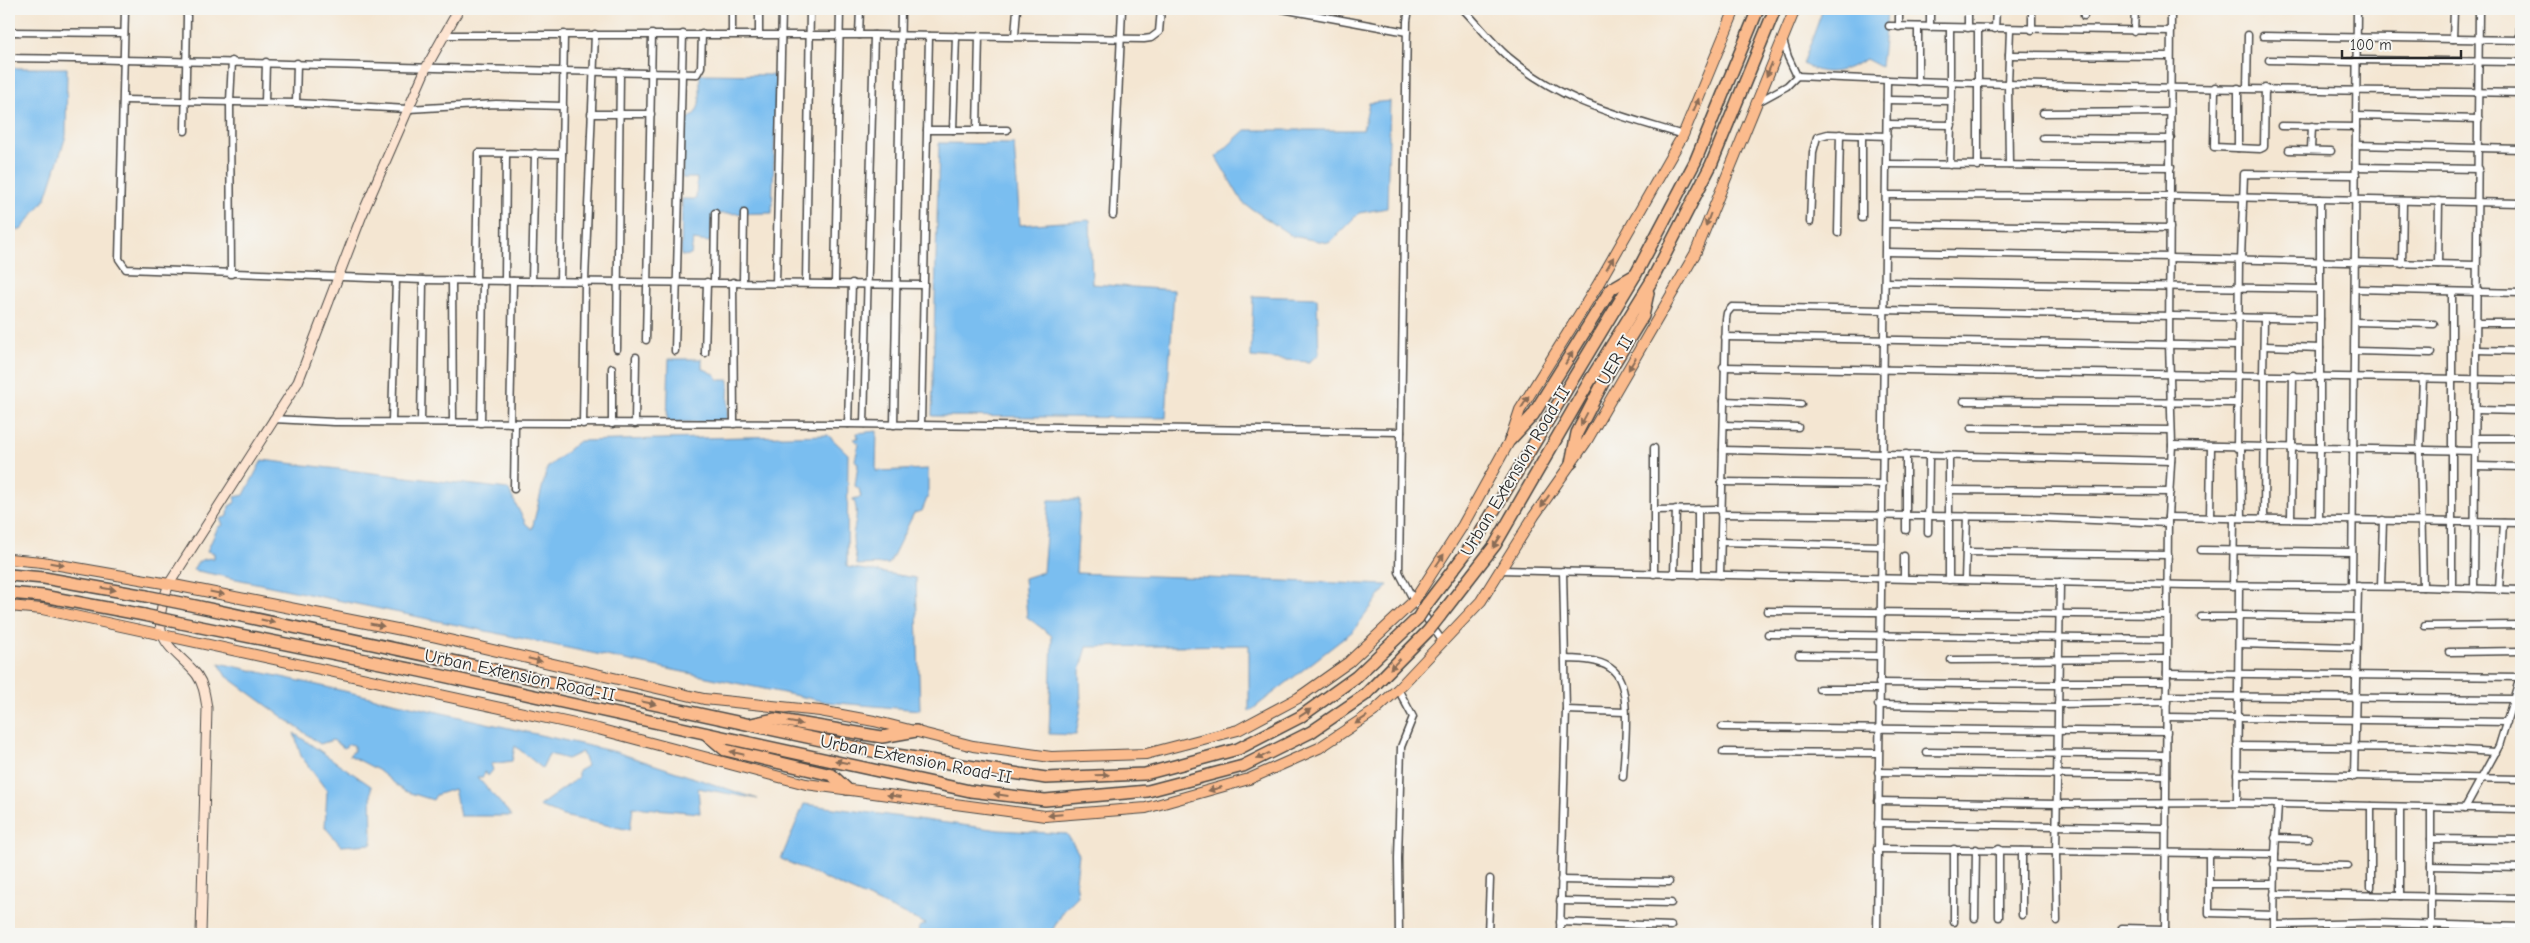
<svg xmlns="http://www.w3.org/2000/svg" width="2530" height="943" font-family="'Comic Neue',sans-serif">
<rect width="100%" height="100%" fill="#f6f6f2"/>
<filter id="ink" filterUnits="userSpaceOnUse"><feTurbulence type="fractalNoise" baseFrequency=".02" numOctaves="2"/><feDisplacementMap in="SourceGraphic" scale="10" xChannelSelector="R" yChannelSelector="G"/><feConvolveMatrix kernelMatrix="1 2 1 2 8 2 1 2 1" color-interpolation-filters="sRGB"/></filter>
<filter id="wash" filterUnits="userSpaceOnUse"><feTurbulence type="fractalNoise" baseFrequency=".0096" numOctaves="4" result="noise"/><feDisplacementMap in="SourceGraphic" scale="20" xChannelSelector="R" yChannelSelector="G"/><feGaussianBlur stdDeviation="1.12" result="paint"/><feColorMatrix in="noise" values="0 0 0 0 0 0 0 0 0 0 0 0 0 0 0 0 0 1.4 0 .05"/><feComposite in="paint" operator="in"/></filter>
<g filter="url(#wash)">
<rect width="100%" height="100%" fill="#f4e6d2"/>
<g fill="#7abef0" stroke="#52748e">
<path d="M1823 9H1870L1887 13 1881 67 1866 59C1844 72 1826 78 1803 64Z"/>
<path d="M9 68H67L66 136 46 198 21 230 9 228Z"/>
<path d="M700 74 772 75 777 80 772 213 713 214 710 242 693 240 691 255 681 256 682 199H696L697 178H682L684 121C705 112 699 94 700 74Z"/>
<path d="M1390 101 1387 208 1359 213 1329 243 1292 236 1243 203 1216 157 1245 130H1363L1369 103Z"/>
<path d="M939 143 1014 144 1020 225 1090 220 1092 284 1174 290 1166 418 932 416Z"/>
<path d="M1253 296 1317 298 1319 354 1309 362 1251 357Z"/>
<path d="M669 359H702V368L716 375 718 380H729L727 422H667Z"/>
<path d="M877 431 876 471 928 469V496L922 511 914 513 889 564 857 565C856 556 853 546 853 537 854 525 860 511 853 499L861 497 859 489 855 486 858 464 855 460 859 444 854 439 858 438 857 433Z"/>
<path d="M828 435 848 454 847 567 916 578 920 710 827 702 193 570C198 559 203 559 214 558V553L207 551 218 527 223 525 220 519 228 516 229 506 235 503V497L244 495 262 460 508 489 526 524 532 529 547 468 579 441Z"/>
<path d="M1049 500H1080L1076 573 1388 585 1353 631 1249 712V645L1087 647 1080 671 1081 707 1076 735 1049 734 1052 636 1027 617 1024 578 1043 572Z"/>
<path d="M219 663 616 752 758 799 698 788 700 813 633 807 630 830 563 816 539 806 578 778V771L587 766 582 752 567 759 549 754 542 768 515 746 512 761 491 764 493 770 488 776 485 772 483 777H477L512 816H460L454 789 436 795 433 800 404 791 378 770 349 755 354 751V745L349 744 344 748 333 740 320 744 225 675Z"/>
<path d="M294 733 371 786 372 844 341 846 325 827 327 791 301 756Z"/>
<path d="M804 804 999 830 1067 834 1079 854 1076 880 1078 896 1065 909 1050 934H920L919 927 926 924 781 859Z"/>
</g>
</g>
<g filter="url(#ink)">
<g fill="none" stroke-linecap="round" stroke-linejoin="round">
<g stroke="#494744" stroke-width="9">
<g id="street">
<path d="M125 9 119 259 126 269 423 280 924 285"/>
<path d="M1282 9 1407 32"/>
<path d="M1409 9 1407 21 1399 572 1414 601 1443 642"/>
<path d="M1463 9C1478 24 1491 42 1507 56 1563 103 1615 114 1683 135"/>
<path d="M1968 9V28"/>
<path d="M2032 9V30"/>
<path d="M2084 16V9"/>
<path d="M1889 26 2171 31"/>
<path d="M1899 27V9"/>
<path d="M1930 27V9"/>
<path d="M1995 29 1996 9"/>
<path d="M9 32 124 33"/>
<path d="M2134 32 2135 9"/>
<path d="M732 34V9"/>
<path d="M443 35H874L1144 39 1151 38 1159 32 1161 9"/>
<path d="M759 35V9"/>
<path d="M859 35 860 9"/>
<path d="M1015 36 1017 9"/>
<path d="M2263 36 2521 40"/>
<path d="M2453 39 2454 9"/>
<path d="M1783 40 1788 57 1797 76"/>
<path d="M2520 40V9"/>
<path d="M2009 55 2170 56"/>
<path d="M9 58C238 61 467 70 697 74L701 67 702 34"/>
<path d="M2269 60 2356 62"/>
<path d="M2357 60 2516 62"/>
<path d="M1918 82V27"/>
<path d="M1950 83V28"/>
<path d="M2215 87 2214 147 2260 149 2264 147 2265 88"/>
<path d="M2247 88 2248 35"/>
<path d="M124 100 296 103 408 109 496 104 563 106"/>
<path d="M1887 100 1952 101"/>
<path d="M265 102 266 62"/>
<path d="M296 103 297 63"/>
<path d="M1756 103 1787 86 1797 76C2038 88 2280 89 2521 93"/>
<path d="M2043 113 2170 112"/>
<path d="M591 114H651"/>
<path d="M2357 116 2479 119"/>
<path d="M1887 124 1952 125"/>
<path d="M2281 126 2356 127"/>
<path d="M927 130H1007"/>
<path d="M953 130 956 36"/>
<path d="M977 130 979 36"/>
<path d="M185 131 187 16 185 9"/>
<path d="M2043 138 2171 139"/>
<path d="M2356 145 2521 149"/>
<path d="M2238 148V88"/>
<path d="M2289 150 2331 151"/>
<path d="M2311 150 2312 126"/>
<path d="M1887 164 2171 167"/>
<path d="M1950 165 1952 83"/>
<path d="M2009 165 2008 84 2010 29"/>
<path d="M1978 166V28"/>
<path d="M2356 167 2479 169"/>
<path d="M1886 195 2170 196 2521 203"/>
<path d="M2320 199V448L2477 451"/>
<path d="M1113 215 1122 9"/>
<path d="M1862 218V135"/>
<path d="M1810 222 1813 152 1817 137 1828 134 1887 136"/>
<path d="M1886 224 2170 228"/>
<path d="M1838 233 1840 134"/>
<path d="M1886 252 2170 257"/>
<path d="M2170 258 2476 265"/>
<path d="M2241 260 2244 174 2356 175"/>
<path d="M2402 264 2403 201"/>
<path d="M2438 264 2439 201"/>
<path d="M231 274 230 101 232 61"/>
<path d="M452 281 453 422"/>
<path d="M476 281 478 153 562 154"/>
<path d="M505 281 506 154"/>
<path d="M532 281 535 153"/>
<path d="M560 281 564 34"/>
<path d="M714 282 715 213"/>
<path d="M733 282 734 424"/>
<path d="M743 282 744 213"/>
<path d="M1886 282 2319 289"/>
<path d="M776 283 782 9"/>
<path d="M806 283 810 9"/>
<path d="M835 283 840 9"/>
<path d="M2355 289 2521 293"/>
<path d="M2452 293V588"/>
<path d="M2355 322 2434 324"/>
<path d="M2477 323H2521"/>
<path d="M1725 337 2238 346"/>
<path d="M646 340 652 34"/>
<path d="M2264 346 2320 348"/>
<path d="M617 349 620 72"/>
<path d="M2477 350 2521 351"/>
<path d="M675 351 683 34"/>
<path d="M2355 351 2431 353"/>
<path d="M705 353 707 282"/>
<path d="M1723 367 2521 380"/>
<path d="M2263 376 2264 319"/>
<path d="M2423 378 2420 451 2423 587"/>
<path d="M1724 401 1801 404"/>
<path d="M1964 401 2237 403"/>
<path d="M2477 410 2521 411"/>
<path d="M273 419 334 422 848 424 1401 432"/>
<path d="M392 421 396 279"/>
<path d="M421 422 423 280"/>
<path d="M481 423 483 281"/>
<path d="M510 423 513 281"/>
<path d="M583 424 585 281 595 34"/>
<path d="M612 424V368"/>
<path d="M635 424 636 357"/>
<path d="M848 424 852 283"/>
<path d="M864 424 874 35"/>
<path d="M894 425 901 9"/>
<path d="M921 425 929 36"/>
<path d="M1724 425 1798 427"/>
<path d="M1971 428 2171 430"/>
<path d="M2477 438H2521"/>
<path d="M2172 445 2320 448 2319 519"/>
<path d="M1654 448V574"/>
<path d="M2237 448 2239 260"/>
<path d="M2241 448 2242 518"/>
<path d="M1723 450 2171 461"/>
<path d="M2476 466 2521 467"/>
<path d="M1721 482 1883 484"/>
<path d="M514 489 515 423"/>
<path d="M1949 490 2170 492"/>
<path d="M1654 510 1721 509"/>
<path d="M1721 514 2020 517 2168 523"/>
<path d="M2168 517 2521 523"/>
<path d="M2210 518 2211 447"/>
<path d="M2264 519 2265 376"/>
<path d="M2291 519 2293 375"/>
<path d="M1906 530V454"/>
<path d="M1928 532 1929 455"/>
<path d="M1721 542 1881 546"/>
<path d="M2201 550 2352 552"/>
<path d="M1966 552 2168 555"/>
<path d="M1904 556V578"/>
<path d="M1500 570 2187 585 2423 587 2521 590"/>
<path d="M1674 574 1676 509"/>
<path d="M1698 575V509"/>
<path d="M1720 575 1726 319 1727 313 1732 307 2320 319"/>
<path d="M1949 580V455"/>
<path d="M1965 580 1967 516"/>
<path d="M2233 586 2234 518"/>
<path d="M2352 586 2357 9"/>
<path d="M2381 586 2383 520"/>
<path d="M2474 589 2479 9"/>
<path d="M2499 590 2503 523"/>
<path d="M1767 611 2167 615"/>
<path d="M2239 615 2357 617"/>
<path d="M2201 617H2239"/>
<path d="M2425 626 2521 625"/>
<path d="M1768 634 2167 639"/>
<path d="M2239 644 2355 647"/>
<path d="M2449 652 2521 651"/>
<path d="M1799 655 1879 656"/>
<path d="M1567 659C1583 660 1602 659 1614 671 1633 689 1624 752 1623 777"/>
<path d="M1951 660 2167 659"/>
<path d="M2167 673 2520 677"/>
<path d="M2058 682H2167"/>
<path d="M1879 683 2058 685"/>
<path d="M1398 689 1413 717 1401 747 1398 859 1399 934"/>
<path d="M1819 689H1879"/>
<path d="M2167 696 2514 699"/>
<path d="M2058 704 2167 702"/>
<path d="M1878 705 2058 708"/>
<path d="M1566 710 1625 712"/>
<path d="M2167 717 2507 722"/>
<path d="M1722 727 2167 732"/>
<path d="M2237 746 2427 748 2496 752"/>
<path d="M1723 752 1878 753"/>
<path d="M1926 752 2166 755"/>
<path d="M1878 772 2166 776"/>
<path d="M2237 774 2521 779"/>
<path d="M2354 777 2358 586"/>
<path d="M1878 801 2057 804 2237 803 2521 809"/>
<path d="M2237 803 2239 586"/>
<path d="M2465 808 2499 746 2521 674"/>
<path d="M1878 823 2166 828"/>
<path d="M2275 838 2308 839"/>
<path d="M2431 839 2521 840"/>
<path d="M1877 849 2275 854"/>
<path d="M2209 853V913L2274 915"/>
<path d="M2274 864 2348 866"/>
<path d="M2431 866 2521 868"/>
<path d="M1561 880 1669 882"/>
<path d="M2209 884H2274"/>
<path d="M2371 887V806"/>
<path d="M2274 894 2521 898"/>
<path d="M2400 896V807"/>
<path d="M1560 901 1671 903"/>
<path d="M2022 915V851"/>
<path d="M1999 917V849"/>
<path d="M1975 918 1976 849"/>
<path d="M2057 921 2056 853 2060 582"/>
<path d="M1560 922 1671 926"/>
<path d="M1954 922V849"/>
<path d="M2275 925 2375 923 2521 927"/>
<path d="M2122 928 2165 929"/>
<path d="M1488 934 1490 879"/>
<path d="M1560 934 1566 710 1563 571"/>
<path d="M1877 934 1887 80"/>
<path d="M2165 934 2168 517 2172 445 2169 343 2171 9"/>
<path d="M2274 934 2275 854 2278 804"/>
<path d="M2431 934V808"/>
</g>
</g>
<g stroke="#494744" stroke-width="11">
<path id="secondary" d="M201 934 207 708C205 696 204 685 197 675 186 660 164 648 161 629 158 614 164 598 169 584L298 382 362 215 427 66 459 9"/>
</g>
<g stroke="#494744" stroke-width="12">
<g id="primary">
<path d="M9 559 42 562 169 584 432 636 704 699 820 711 874 721 973 746 1051 757 1146 754 1238 730 1298 698 1349 662 1414 601 1463 525 1510 440 1520 410 1597 286 1683 135 1735 9"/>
<path d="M9 606 42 609 598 729 806 784 1045 816 1146 808 1249 779 1319 748 1373 712 1398 689 1481 601 1534 516 1586 442 1695 254 1795 9"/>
</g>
</g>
<g stroke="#494744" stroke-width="14">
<g id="highway">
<path d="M1510 440 1533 415 1611 289 1635 275"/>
<path d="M1571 463 1577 433 1608 373 1643 316 1648 293"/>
<path d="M9 575 44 578 146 596"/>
<path d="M9 593 43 596 144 615"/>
<path d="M186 604 877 752 1046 778 1145 774 1238 749 1300 717 1356 677 1418 618"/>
<path d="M1427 604 1478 537 1636 274 1695 162 1758 9"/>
<path d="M1440 616 1495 545 1589 382 1651 282 1711 165 1775 9"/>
<path d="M181 623 420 671 970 791 1045 800 1148 791 1243 766 1311 732 1365 695 1429 630"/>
<path d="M751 724 774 719 882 737 916 731"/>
<path d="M706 734 725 750 832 775 847 789"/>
</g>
</g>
<use href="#street" stroke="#fff" stroke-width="6"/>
<use href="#secondary" stroke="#fde4d1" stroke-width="9"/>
<use href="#primary" stroke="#fbbb8d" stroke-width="10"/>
<use href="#highway" stroke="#fbbb8d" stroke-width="11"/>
<g stroke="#494744" stroke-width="14" stroke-linecap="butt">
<g id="highway-bridge">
<path d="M146 596 186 604"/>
<path d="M144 615 181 623"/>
<path d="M1418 618 1427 604"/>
<path d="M1429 630 1440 616"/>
</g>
</g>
<use href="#highway-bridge" stroke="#fbbb8d" stroke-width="11"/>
</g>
<defs><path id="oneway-solid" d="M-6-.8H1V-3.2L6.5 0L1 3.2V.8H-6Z" transform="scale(1.25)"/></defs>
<g fill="#896c57">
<use href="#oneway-solid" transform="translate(1769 70) rotate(113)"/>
<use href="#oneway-solid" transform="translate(1696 105) rotate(-67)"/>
<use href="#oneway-solid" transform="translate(1708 220) rotate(111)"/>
<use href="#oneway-solid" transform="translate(1610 263) rotate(-60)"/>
<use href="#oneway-solid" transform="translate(1569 358) rotate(-58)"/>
<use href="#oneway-solid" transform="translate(1632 364) rotate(121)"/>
<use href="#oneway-solid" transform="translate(1525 402) rotate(-58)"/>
<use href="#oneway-solid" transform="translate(1584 419) rotate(118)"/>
<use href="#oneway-solid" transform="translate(1545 501) rotate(125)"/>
<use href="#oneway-solid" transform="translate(1497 542) rotate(122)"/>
<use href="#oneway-solid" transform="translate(1440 560) rotate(-56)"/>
<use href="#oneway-solid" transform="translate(57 564) rotate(10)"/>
<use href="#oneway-solid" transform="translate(109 589) rotate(10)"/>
<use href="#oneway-solid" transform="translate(217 593) rotate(11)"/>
<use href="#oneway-solid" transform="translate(268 621) rotate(12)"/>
<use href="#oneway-solid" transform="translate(377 625) rotate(11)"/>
<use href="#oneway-solid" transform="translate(535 660) rotate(13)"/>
<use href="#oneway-solid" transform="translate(1395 664) rotate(135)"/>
<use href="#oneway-solid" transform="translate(649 703) rotate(12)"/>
<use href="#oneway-solid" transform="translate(1305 713) rotate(-34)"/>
<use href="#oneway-solid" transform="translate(1361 720) rotate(146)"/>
<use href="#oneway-solid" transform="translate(795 723) rotate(9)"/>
<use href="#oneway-solid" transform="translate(737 753) rotate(-167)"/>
<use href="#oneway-solid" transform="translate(1263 756) rotate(153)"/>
<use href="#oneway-solid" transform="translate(842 762) rotate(-168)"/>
<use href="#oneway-solid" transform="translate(1102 775) rotate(-2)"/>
<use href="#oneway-solid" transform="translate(1215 789) rotate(165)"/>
<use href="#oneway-solid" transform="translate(1001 795) rotate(-173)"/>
<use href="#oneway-solid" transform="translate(894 796) rotate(-172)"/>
<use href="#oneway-solid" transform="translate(1055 815) rotate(175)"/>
</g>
</g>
<g text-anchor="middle" stroke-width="4" stroke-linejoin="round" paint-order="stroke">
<g font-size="18" fill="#2b2b2b" stroke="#f6f6f2">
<text transform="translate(1615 360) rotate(-60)" y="6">UER II</text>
<text transform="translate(1515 471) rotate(-59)" y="6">Urban Extension Road-II</text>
<text transform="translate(520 675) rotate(12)" y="6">Urban Extension Road-II</text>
<text transform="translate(916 759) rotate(11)" y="6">Urban Extension Road-II</text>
</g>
</g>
<rect width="2530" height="943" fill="none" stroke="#f6f6f2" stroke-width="30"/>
<path d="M2342 50v8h119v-8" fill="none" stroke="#2b2b2b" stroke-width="2.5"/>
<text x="2350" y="50" font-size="15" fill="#2b2b2b" stroke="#f6f6f2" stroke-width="4" paint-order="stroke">100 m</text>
</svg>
